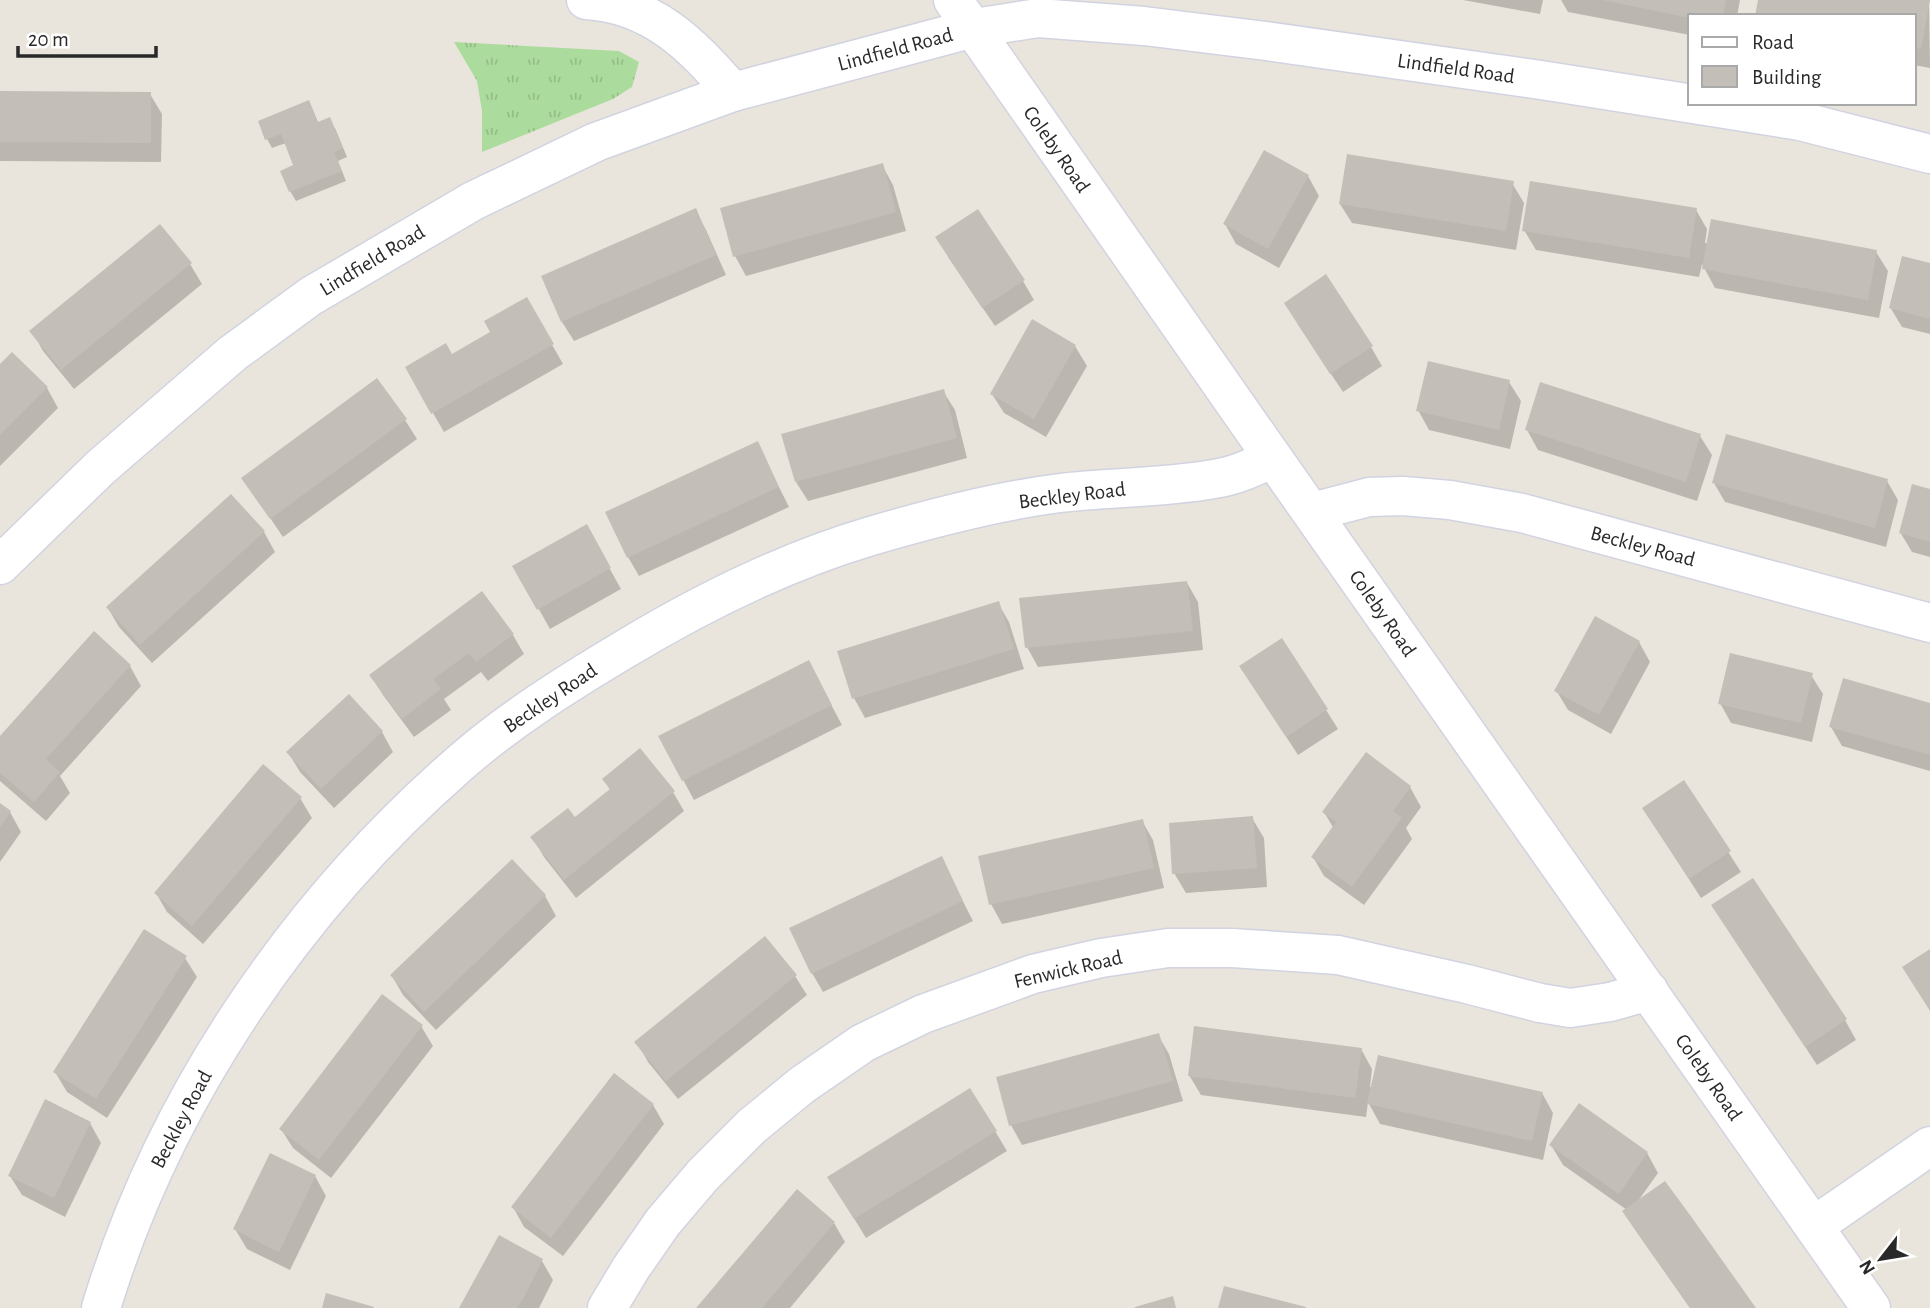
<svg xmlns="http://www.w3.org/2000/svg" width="1930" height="1308" font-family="'Alegreya Sans',sans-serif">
<defs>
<pattern id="grass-tufts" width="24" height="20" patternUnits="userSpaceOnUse" patternTransform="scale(1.75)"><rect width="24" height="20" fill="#acdc9d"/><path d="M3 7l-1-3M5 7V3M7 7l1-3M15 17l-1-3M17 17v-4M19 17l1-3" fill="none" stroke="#94bd87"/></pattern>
</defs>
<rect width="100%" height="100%" fill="#eae5dc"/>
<path fill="url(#grass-tufts)" d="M454 42 619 51 639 62 632 87 613 99 482 152V111L477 81Z"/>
<g fill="#0003">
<path d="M1463 0H1543L1540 14Z"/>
<path d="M1561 0H1740L1737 16H1690V35L1568 12Z"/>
<path d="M1760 0 1929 1 1930 68 1914 65V16Z"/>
<path d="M0 93 150 94 162 114 161 162 0 161Z"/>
<path d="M308 102 319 124 335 128 347 157 338 161 346 181 296 201 290 191 295 166 286 143 272 148 267 139Z"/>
<path d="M882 165 893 185 906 231 746 276 735 256Z"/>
<path d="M1308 176 1319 196 1279 268 1236 244 1225 224Z"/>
<path d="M1512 183 1524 203 1516 250 1352 223 1340 204Z"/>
<path d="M695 210 706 230 726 275 574 341 562 322 543 277Z"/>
<path d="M1696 210 1707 229 1705 243 1876 252 1888 271 1879 318 1715 288 1702 264 1699 277 1536 250 1524 230Z"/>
<path d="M948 257 1023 281 1034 300 995 326Z"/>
<path d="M190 264 202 284 74 389 43 351 32 331Z"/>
<path d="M1930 265V334L1902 327 1890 307Z"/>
<path d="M526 299 563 364 444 432 407 368 452 356 492 333Z"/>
<path d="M1297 323 1371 347 1382 366 1343 392Z"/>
<path d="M1075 346 1087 366 1046 437 1004 413 992 394Z"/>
<path d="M12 354 47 388 58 408 0 466V367Z"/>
<path d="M1509 382 1521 401 1510 449 1429 430 1418 410Z"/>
<path d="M943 391 955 410 967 458 808 501 796 482Z"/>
<path d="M405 420 417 439 283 537 243 478Z"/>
<path d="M1527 430 1700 436 1712 455 1697 501 1538 450Z"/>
<path d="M757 443 789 507 639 576 628 557Z"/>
<path d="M1887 481 1898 500 1886 547 1725 502 1714 483Z"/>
<path d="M1930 491V557L1912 552 1900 532Z"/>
<path d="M231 496 264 532 275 552 152 663 119 627 108 608Z"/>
<path d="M586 526 621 589 550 629 515 567Z"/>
<path d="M1187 583 1198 602 1203 650 1038 667 1027 647Z"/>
<path d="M998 603 1009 622 1024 669 865 718 854 698Z"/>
<path d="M513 635 524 654 488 681 481 672 444 699 451 710 414 737 383 695 371 676Z"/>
<path d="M1282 640 1338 729 1298 755 1253 686Z"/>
<path d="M1639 642 1650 662 1611 734 1568 710 1556 690Z"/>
<path d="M130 666 141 686 60 776 70 793 46 821 0 781V738Z"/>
<path d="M1811 675 1823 694 1812 742 1731 723 1720 703Z"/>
<path d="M819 682 842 725 694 800 660 737Z"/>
<path d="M1930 705V771L1842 746 1831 727Z"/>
<path d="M382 732 393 752 334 808 300 772 288 752Z"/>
<path d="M604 780 673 792 684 811 576 898 544 857 533 838 575 820 611 791Z"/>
<path d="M1684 783 1741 872 1701 898 1644 809Z"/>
<path d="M1410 787 1421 807 1406 828 1412 839 1364 905 1324 876 1313 857 1334 829 1324 812Z"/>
<path d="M300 798 312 818 203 944 167 912 156 893Z"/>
<path d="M0 806 10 812 21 832 0 862Z"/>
<path d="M1252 818 1264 838 1267 887 1186 893 1174 873Z"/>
<path d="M1142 821 1153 840 1164 888 1002 924 991 904Z"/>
<path d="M941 858 973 921 823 992 812 973Z"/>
<path d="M512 861 545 896 556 916 436 1030 403 995 392 976Z"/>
<path d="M1725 925 1845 1020 1856 1040 1817 1065Z"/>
<path d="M185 958 197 977 107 1118 67 1092 55 1072Z"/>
<path d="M795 976 807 995 678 1099 648 1062 637 1042Z"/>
<path d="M421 1026 433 1046 331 1178 293 1148 281 1129Z"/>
<path d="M1158 1035 1169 1054 1183 1101 1022 1145 1011 1125Z"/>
<path d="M1361 1049 1372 1069 1370 1087 1542 1093 1553 1113 1543 1160 1380 1124 1368 1102 1366 1117 1201 1095 1189 1075Z"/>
<path d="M653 1105 664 1124 563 1256 524 1227 513 1207Z"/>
<path d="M90 1123 101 1143 65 1217 22 1195 10 1176Z"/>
<path d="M995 1131 1007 1151 866 1238 841 1197Z"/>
<path d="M1551 1145 1647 1153 1658 1173 1638 1201 1753 1308H1690L1636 1231 1624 1212 1627 1210 1563 1165Z"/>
<path d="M315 1176 326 1196 290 1270 247 1249 235 1229Z"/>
<path d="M834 1223 845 1242 790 1308H698Z"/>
<path d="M542 1261 553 1280 539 1308H461Z"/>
</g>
<g fill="#c3bfb8">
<path d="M1602 0H1726L1723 16H1690V18Z"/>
<path d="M1758 0H1930L1921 49 1914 48V16H1755Z"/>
<path d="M0 91 151 92V143L0 142Z"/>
<path d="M309 100 318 122 330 117 343 148 334 152 342 171 289 192 280 171 293 165 281 134 265 140 258 121Z"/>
<path d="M1264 150 1309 175 1268 249 1223 224Z"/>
<path d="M1347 154 1514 181 1506 231 1339 204Z"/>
<path d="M883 163 896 212 733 257 720 208Z"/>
<path d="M1530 181 1697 208 1689 258 1522 231Z"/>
<path d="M696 208 716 255 561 322 541 276Z"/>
<path d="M978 209 1025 280 982 308 935 237Z"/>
<path d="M1711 219 1877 250 1868 300 1702 269Z"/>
<path d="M160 224 192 263 61 370 29 331Z"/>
<path d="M1902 256 1930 263V319L1889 308Z"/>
<path d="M1326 274 1373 346 1330 374 1284 303Z"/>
<path d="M527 297 554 344 431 414 405 367 446 343 452 354 490 332 484 321Z"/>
<path d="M1032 319 1076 345 1034 419 990 394Z"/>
<path d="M12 352 48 387 0 435V364Z"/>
<path d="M1428 361 1510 380 1499 430 1416 411Z"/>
<path d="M377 378 407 419 270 519 241 478Z"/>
<path d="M1540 382 1701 434 1686 482 1525 430Z"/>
<path d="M944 389 957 438 795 482 781 434Z"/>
<path d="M1726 434 1888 479 1875 528 1712 483Z"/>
<path d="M758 441 779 487 627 558 605 512Z"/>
<path d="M1912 484 1930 489V542L1899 533Z"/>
<path d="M231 494 265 531 140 645 106 607Z"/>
<path d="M587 524 611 568 537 610 512 566Z"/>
<path d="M1187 581 1193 631 1025 648 1019 598Z"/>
<path d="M482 591 514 634 476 662 469 653 433 679 441 689 402 719 369 675Z"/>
<path d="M999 601 1014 649 852 699 837 651Z"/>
<path d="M1595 616 1640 641 1599 715 1554 691Z"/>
<path d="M94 631 131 665 46 759 60 772 34 802 0 773V736Z"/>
<path d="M1282 638 1328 709 1286 737 1239 666Z"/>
<path d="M1730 653 1813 673 1801 723 1718 704Z"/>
<path d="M809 660 832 705 682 781 658 736Z"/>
<path d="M1843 678 1930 703V755L1829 727Z"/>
<path d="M349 694 383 731 321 789 286 752Z"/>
<path d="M640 748 675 791 564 880 530 837 568 808 575 817 610 789 602 779Z"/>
<path d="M1366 752 1411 786 1393 811 1402 818 1352 887 1311 857 1336 822 1322 812Z"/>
<path d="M263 764 302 797 192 926 154 893Z"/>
<path d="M1684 780 1731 851 1689 879 1642 808Z"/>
<path d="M0 803 11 811 0 827Z"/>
<path d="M1253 816 1257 868 1172 874 1169 823Z"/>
<path d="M1143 819 1154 868 989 905 978 856Z"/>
<path d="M942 856 963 901 811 974 789 928Z"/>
<path d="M512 859 546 895 424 1012 390 975Z"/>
<path d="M1753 878 1847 1019 1805 1047 1711 905Z"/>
<path d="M144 929 187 956 96 1099 53 1072Z"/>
<path d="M765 936 797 975 666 1081 634 1042Z"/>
<path d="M1930 949V1011L1902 967Z"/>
<path d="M382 994 423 1025 319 1160 279 1129Z"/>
<path d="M1194 1026 1362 1048 1355 1098 1188 1076Z"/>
<path d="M1159 1033 1173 1081 1009 1126 996 1077Z"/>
<path d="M1378 1055 1543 1092 1532 1141 1367 1104Z"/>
<path d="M614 1073 654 1104 551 1238 511 1207Z"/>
<path d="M970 1088 997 1131 854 1219 827 1177Z"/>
<path d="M45 1099 91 1122 54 1198 8 1176Z"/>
<path d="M1579 1103 1648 1152 1619 1194 1549 1145Z"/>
<path d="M270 1153 316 1175 279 1252 233 1229Z"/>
<path d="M1665 1181 1690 1215 1756 1308H1690L1622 1211Z"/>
<path d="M797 1189 835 1222 762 1308H696Z"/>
<path d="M499 1235 543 1259 524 1297 517 1308H459Z"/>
<path d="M1224 1286 1306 1307V1308H1218Z"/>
<path d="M326 1293 374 1307V1308H322Z"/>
<path d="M1173 1296 1176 1308H1135V1307Z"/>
</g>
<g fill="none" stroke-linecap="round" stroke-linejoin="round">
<g stroke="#d1d3e1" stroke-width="41">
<g id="minor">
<path d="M586 0C653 4 692 45 733 92"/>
<path d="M953 0 1273 458 1871 1308"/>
<path d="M1312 512 1369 497 1403 496 1450 500 1522 513 1930 623"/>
<path d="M0 565 101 467 233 353 311 296 473 201 596 142 733 92 974 28 1038 18 1144 26 1266 41 1541 80 1800 121 1930 154"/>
<path d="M1814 1226 1930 1146"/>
<path d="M101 1308C164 1099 295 907 459 764 509 720 568 683 625 649 703 602 783 562 871 536 932 518 996 501 1060 493 1111 487 1164 488 1214 479 1235 476 1254 467 1273 458"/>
<path d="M607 1308 631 1268 663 1222 703 1175 752 1126 802 1085 863 1043 923 1014 1033 974 1101 958 1168 948H1232L1338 955 1467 984 1540 1003 1570 1008 1610 1002 1649 991"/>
</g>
</g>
<use href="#minor" stroke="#fff" stroke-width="38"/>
</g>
<g text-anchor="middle" stroke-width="5" stroke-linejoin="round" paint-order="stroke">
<g font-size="21" fill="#292929" stroke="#fff">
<text transform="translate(895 49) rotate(-15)" y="7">Lindfield Road</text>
<text transform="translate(1456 68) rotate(8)" y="7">Lindfield Road</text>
<text transform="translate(1057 149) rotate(55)" y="7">Coleby Road</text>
<text transform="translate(372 260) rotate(-31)" y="7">Lindfield Road</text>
<text transform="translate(1072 495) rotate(-7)" y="7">Beckley Road</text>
<text transform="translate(1643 546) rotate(15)" y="7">Beckley Road</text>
<text transform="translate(1383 613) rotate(55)" y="7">Coleby Road</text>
<text transform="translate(550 698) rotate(-34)" y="7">Beckley Road</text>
<text transform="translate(1068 969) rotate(-13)" y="7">Fenwick Road</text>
<text transform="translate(1709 1077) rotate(55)" y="7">Coleby Road</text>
<text transform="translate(181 1119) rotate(-62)" y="7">Beckley Road</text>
</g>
</g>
<rect x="1688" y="14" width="228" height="91" fill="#ffffff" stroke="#a9a9a9" stroke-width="2"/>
<rect x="1702" y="37" width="35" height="10" fill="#ffffff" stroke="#a9a9a9" stroke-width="2"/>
<text x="1752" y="49" font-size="21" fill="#292929">Road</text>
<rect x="1702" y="66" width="35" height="21" fill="#c3bfb8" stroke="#a9a9a9" stroke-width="2"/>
<text x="1752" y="84" font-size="21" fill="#292929">Building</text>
<g transform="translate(1881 1259) rotate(239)" stroke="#ffffff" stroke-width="5" paint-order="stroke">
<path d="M0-5L12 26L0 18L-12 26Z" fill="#292929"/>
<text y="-10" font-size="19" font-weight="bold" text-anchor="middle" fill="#292929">N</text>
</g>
<path d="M18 46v10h138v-10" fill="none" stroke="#292929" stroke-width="3.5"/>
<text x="28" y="46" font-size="21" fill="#292929" stroke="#ffffff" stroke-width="5" paint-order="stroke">20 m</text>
</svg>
